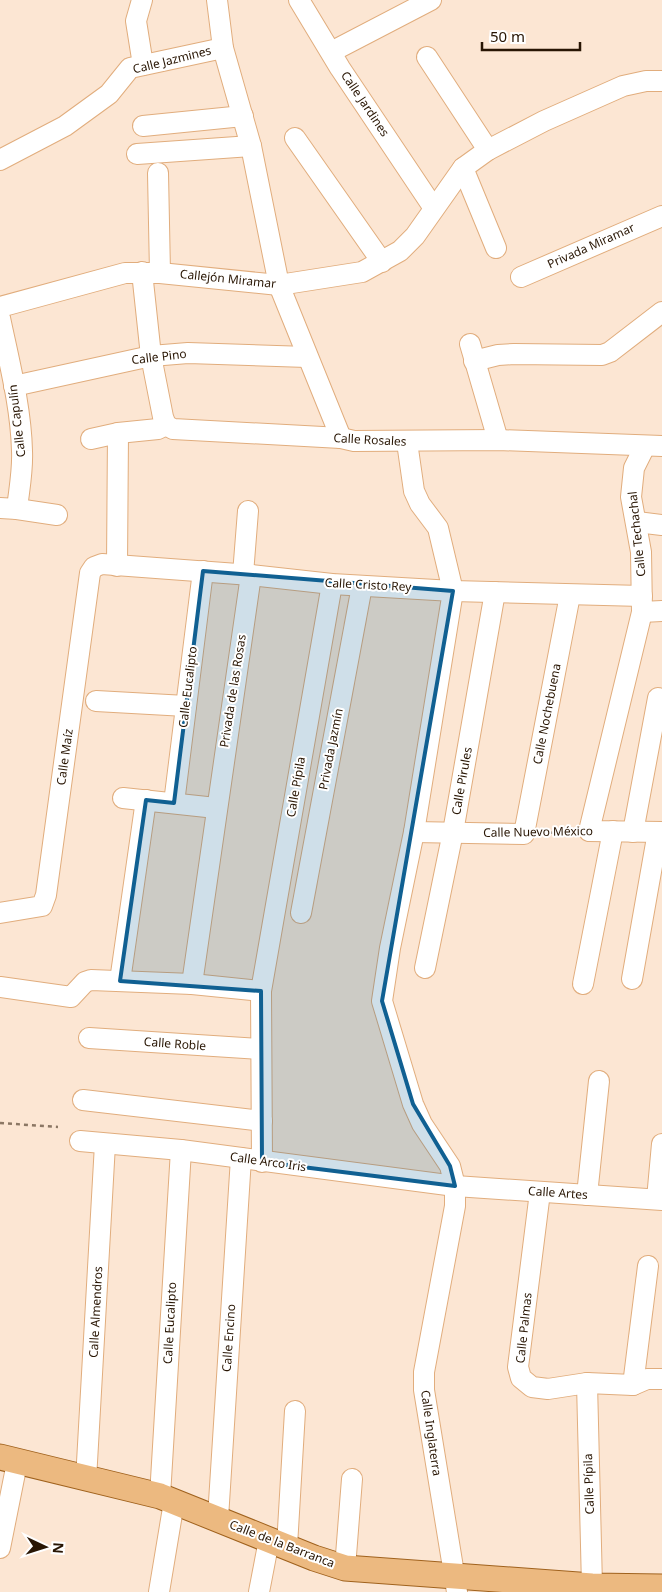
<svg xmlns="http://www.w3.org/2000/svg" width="662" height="1592" font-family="'Noto Sans',sans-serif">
<rect width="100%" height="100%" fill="#fce6d3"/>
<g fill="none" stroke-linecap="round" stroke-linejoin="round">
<g stroke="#e1ad7d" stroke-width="22">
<g id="minor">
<path d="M142 0 136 21 143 65"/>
<path d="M217 0 223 48 251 146 279 285 341 438"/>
<path d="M299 0 340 68 433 207"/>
<path d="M331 52 431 0"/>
<path d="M427 57 488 150"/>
<path d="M143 126 243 116"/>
<path d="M295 138 382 262"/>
<path d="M137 154 251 146"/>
<path d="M0 160 65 126 109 94 130 68 223 48"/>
<path d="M463 168 496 248"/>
<path d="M158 173 160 273"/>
<path d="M142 272 151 356 163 417 166 425 173 429 341 438 354 441 498 440 662 446"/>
<path d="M521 277 662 216"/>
<path d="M0 307 125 273H160L279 285 362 272 400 251 415 236 463 168 488 150 544 121 623 86 646 81H662"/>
<path d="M0 318C9 361 21 407 22 451 23 471 19 490 17 509L0 508"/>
<path d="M470 344 498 440"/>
<path d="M474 361 498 355 514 354 602 355 610 352 662 312"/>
<path d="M14 386 151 356 188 353 307 357"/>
<path d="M91 439 118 433 158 429 166 425"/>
<path d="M407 442 414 491 420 504 438 528 453 591 414 832 390 948 382 1001 413 1104 422 1124 450 1166 455 1186V1206L424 1372V1390L457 1592"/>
<path d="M645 446 634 468 631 497 641 552 642 612 589 831 662 832"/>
<path d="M17 509 57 515"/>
<path d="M637 522 662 525"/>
<path d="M117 566 118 433"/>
<path d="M243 574 248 511"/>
<path d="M642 612 662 611"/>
<path d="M96 701 186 706"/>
<path d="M123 798 216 808"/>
<path d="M174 803 203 571"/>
<path d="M414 832 524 834 570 595"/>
<path d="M633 832 658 698 662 699"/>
<path d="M0 913 42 906 46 895 90 573 94 567 102 564 251 575 332 584 453 591 642 596"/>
<path d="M301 913 362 586"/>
<path d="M425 968 453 832 495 592"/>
<path d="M632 979 658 832"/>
<path d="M120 981 146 800"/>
<path d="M192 984 251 575"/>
<path d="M583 984 613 831"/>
<path d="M0 987 71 997 85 982 91 980 192 984 261 991"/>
<path d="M89 1038 261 1049"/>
<path d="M83 1100 262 1121"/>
<path d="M80 1141 181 1150 455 1186 662 1200"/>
<path d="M262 1162 261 991 332 584"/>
<path d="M540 1192 518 1367 521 1378 532 1387 548 1389 587 1383 633 1385 647 1379H662"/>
<path d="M587 1195 599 1081"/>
<path d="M657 1199 662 1144"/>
<path d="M587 1383 592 1586 595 1592"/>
<path d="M633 1385 648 1266"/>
<path d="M86 1480 105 1144"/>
<path d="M160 1496 181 1150"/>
<path d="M218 1518 241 1158"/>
<path d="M287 1546 295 1411"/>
<path d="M0 1548 17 1463"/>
<path d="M345 1568 352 1479"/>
<path d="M159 1592 174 1502"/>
<path d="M259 1592 269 1540"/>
</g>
</g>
<g stroke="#a0621d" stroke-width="27">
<path id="major" d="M0 1457 160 1496 314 1558 345 1568 592 1586 662 1587"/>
</g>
<g stroke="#8b7764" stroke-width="2.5" stroke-dasharray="4 4" stroke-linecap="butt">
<path d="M541 833 573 832"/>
<path d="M0 1123 58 1127"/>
</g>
<use href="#minor" stroke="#fff" stroke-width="20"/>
<use href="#major" stroke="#ecb980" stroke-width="25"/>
</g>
<path fill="#106092" fill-opacity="0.2" stroke="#106092" stroke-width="4" stroke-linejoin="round" d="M203 571 453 591 382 1001 413 1104 450 1166 455 1186 262 1162 261 991 120 981 146 800 174 803Z"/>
<g text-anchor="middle" stroke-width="4" stroke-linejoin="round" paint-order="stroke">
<g font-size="12" fill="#281503" stroke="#fff">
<text transform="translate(172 60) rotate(-14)" y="4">Calle Jazmines</text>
<text transform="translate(365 104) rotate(56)" y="4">Calle Jardines</text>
<text transform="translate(591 246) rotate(-24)" y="4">Privada Miramar</text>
<text transform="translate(228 279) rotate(6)" y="4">Callejón Miramar</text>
<text transform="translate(159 357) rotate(-7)" y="4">Calle Pino</text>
<text transform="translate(17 421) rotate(-97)" y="4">Calle Capulín</text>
<text transform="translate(370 440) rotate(3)" y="4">Calle Rosales</text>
<text transform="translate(637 534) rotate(-96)" y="4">Calle Techachal</text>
<text transform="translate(368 585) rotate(3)" y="4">Calle Cristo Rey</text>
<text transform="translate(188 687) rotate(-83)" y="4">Calle Eucalipto</text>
<text transform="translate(233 691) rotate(-81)" y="4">Privada de las Rosas</text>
<text transform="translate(547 714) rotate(-79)" y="4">Calle Nochebuena</text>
<text transform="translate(331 749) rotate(-79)" y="4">Privada Jazmín</text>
<text transform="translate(65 757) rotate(-82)" y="4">Calle Maíz</text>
<text transform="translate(462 781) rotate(-80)" y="4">Calle Pirules</text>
<text transform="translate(296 787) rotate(-80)" y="4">Calle Pípila</text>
<text transform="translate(538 832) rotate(-1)" y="4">Calle Nuevo México</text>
<text transform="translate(175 1044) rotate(4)" y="4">Calle Roble</text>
<text transform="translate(268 1162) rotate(8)" y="4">Calle Arco Iris</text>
<text transform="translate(558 1193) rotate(4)" y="4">Calle Artes</text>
<text transform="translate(96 1312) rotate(-87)" y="4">Calle Almendros</text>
<text transform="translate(170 1323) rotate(-87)" y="4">Calle Eucalipto</text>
<text transform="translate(524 1328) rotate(-84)" y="4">Calle Palmas</text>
<text transform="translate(229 1338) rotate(-86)" y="4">Calle Encino</text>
<text transform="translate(431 1433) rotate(82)" y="4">Calle Inglaterra</text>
<text transform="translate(589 1484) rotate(-92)" y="4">Calle Pípila</text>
<text transform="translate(282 1544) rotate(21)" y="4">Calle de la Barranca</text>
</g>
</g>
<g transform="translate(45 1547) rotate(94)" stroke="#ffffff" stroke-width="4" paint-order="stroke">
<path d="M0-4L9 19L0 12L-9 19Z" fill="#281503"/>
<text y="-8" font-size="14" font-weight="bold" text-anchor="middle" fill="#281503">N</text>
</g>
<path d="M482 42v8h98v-8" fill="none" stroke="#281503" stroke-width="2.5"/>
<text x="490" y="42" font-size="15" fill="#281503" stroke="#ffffff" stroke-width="4" paint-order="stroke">50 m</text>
</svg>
